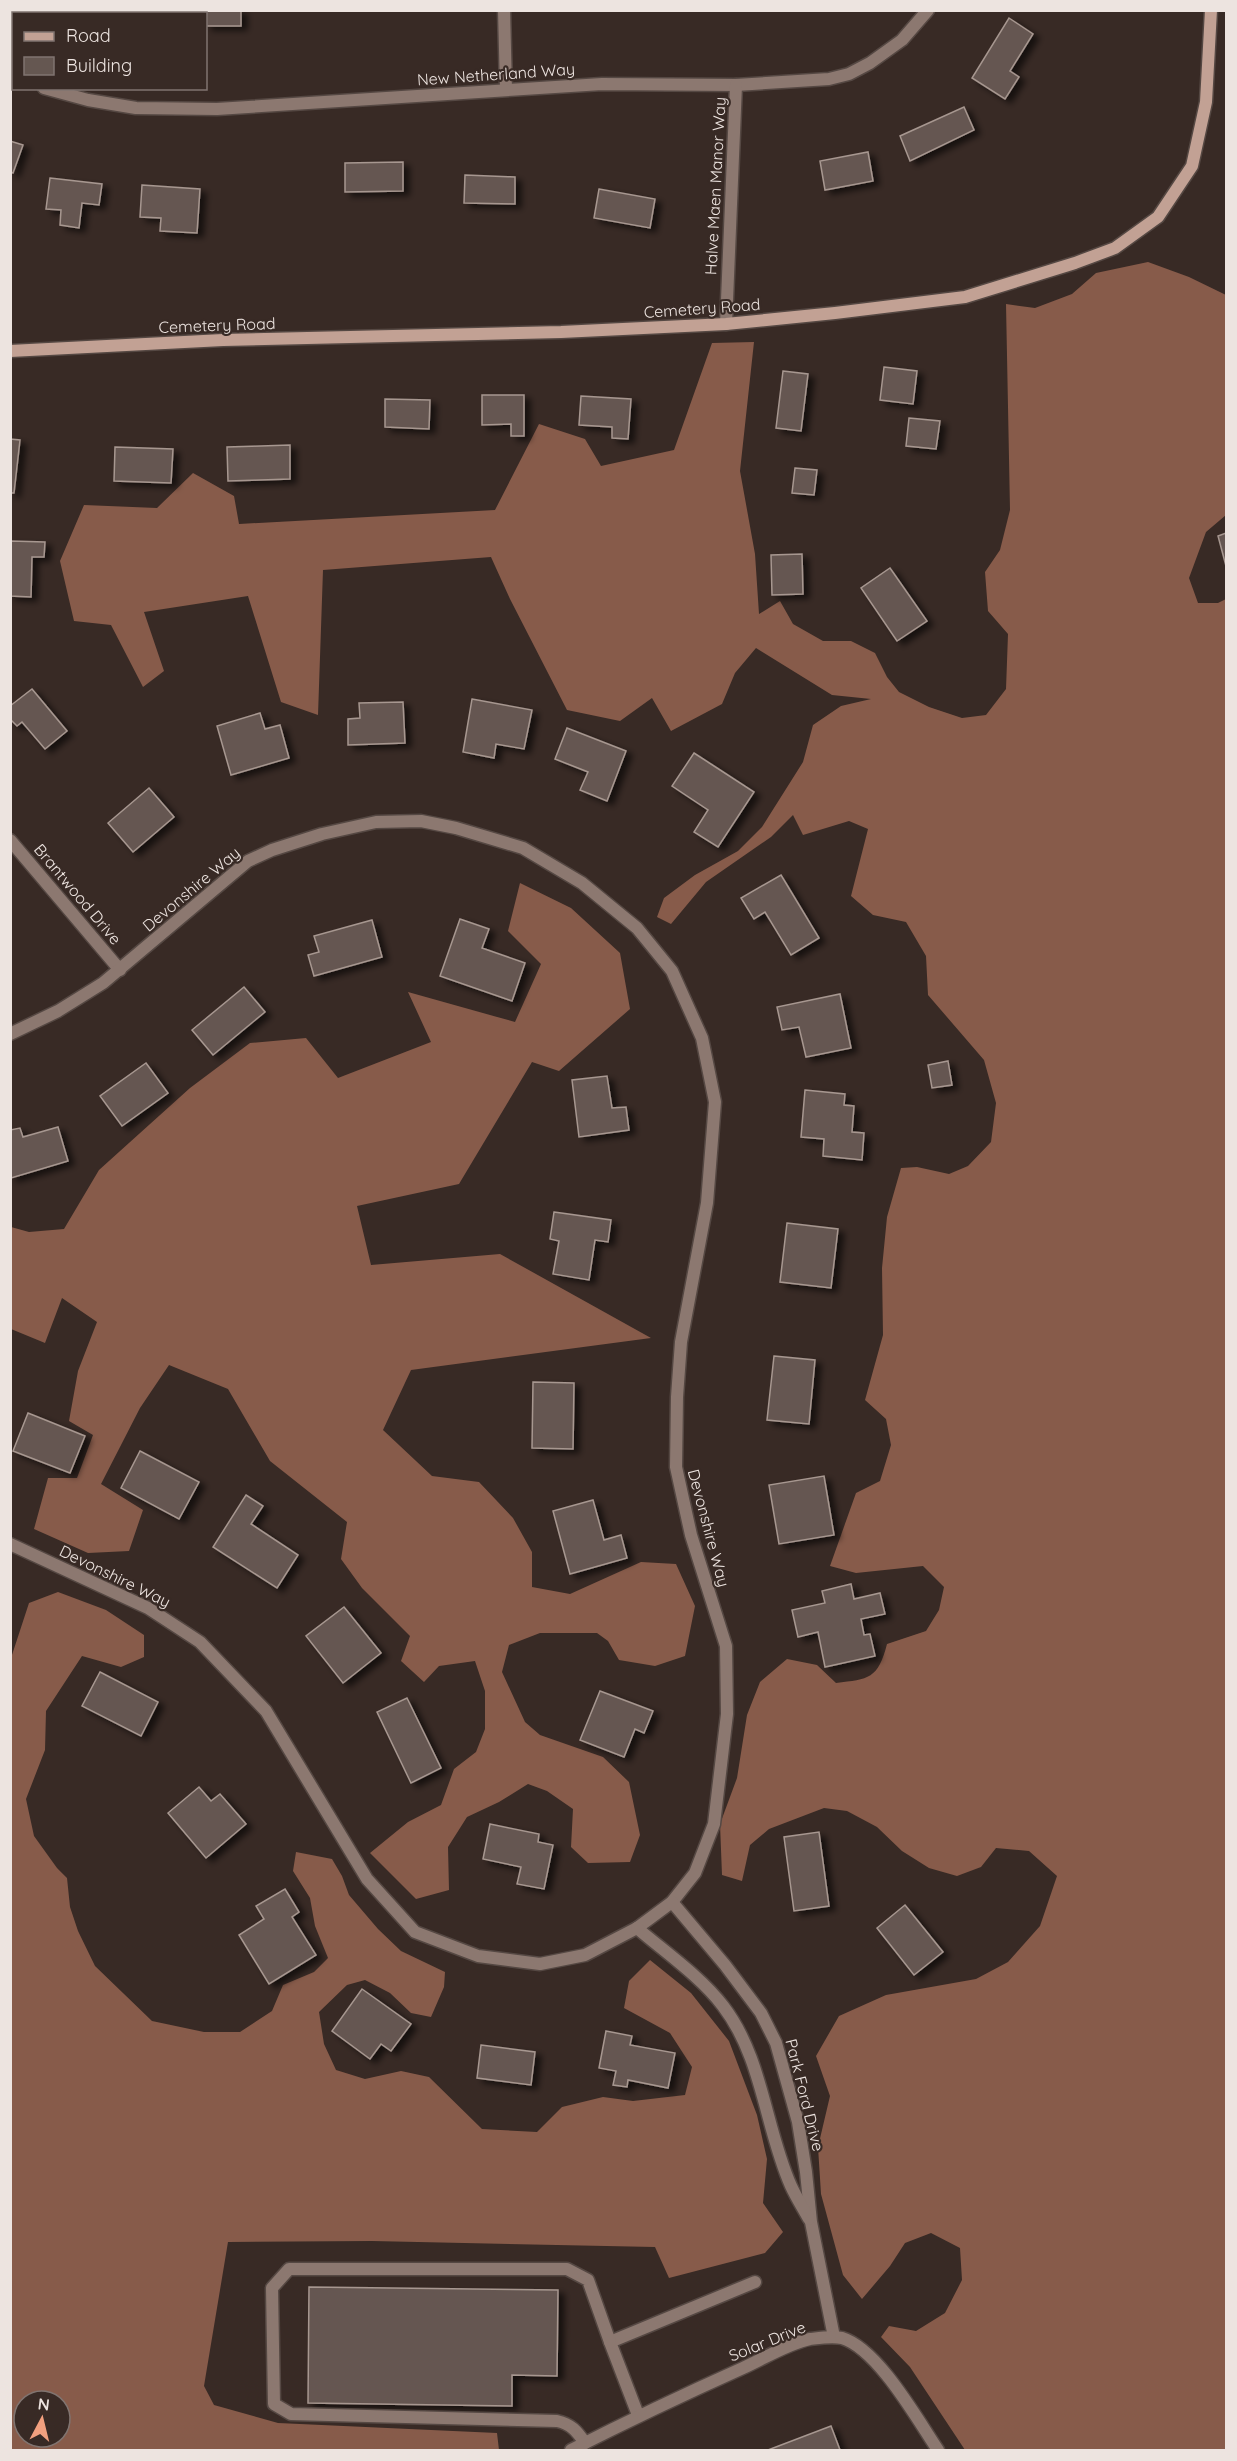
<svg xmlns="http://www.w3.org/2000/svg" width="1237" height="2461" font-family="Quicksand,sans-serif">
<defs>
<filter id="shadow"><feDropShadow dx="6" dy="4" stdDeviation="3" flood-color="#0009"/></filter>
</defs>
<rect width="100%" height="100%" fill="#382a25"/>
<g fill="#875b4a" fill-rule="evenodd">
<path d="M1148 262 1189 277 1226 295V515L1206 532 1189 578 1198 603H1218L1226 599V2450H965L910 2367 881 2337 889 2326 916 2331 945 2313 962 2280 960 2248 931 2233 905 2243 890 2266 862 2299 843 2275 821 2194 818 2147 830 2096 816 2056 839 2016 886 1995 976 1979 1008 1962 1040 1926 1057 1876 1029 1851 996 1848 981 1867 957 1876 929 1868 902 1851 877 1827 847 1811 824 1808 769 1829 750 1845 742 1881 722 1875 720 1824 737 1778 747 1715 760 1682 787 1659 817 1665 836 1683C869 1679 878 1679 887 1644L926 1631 939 1610 944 1587 923 1566 856 1573 830 1566 856 1493 880 1481 891 1445 886 1419 865 1400 883 1335 882 1268 887 1217 901 1168 917 1167 949 1174 968 1166 991 1142 996 1103 984 1060 928 995 926 956 906 922 873 915 851 896 868 829 849 821 803 835 793 815 771 837 706 882 671 924 657 917 664 898 695 875 738 851 762 827 803 762 813 725 841 706 871 699 832 695 756 648 735 673 722 704 671 731 652 698 620 721 567 710 510 599 491 557 323 570 318 715 281 702 248 596 144 612 164 671 143 687 111 625 74 621 60 561 84 505 157 508 193 473 234 496 239 524 495 510 539 424 585 439 601 466 674 450 712 343 754 342 740 471 755 554 759 614 780 601 793 624 823 641H851L875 653 887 677 899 692 929 707 962 718 986 715 1006 689 1008 634 988 611 985 572 1000 550 1010 510 1006 304 1035 308 1072 294 1096 273Z"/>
<path d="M520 883 571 908 620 953 630 1009 559 1071 532 1062 459 1184 357 1206 371 1265 500 1254 651 1338 411 1370 383 1430 432 1476 479 1482 513 1518 532 1552V1587L570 1594 641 1562 676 1564 695 1606 685 1656 655 1666 619 1660 608 1641 597 1633H540L509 1645 502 1672 525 1722 540 1735 603 1757 629 1782 640 1835 630 1862 588 1863 571 1847 573 1809 547 1791 528 1784 499 1802 467 1817 448 1847 449 1890 416 1899 370 1853 408 1822 441 1805 454 1769 476 1752 485 1729V1691L475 1661 439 1666 424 1682 401 1661 410 1636 362 1588 341 1559 347 1522 270 1461 228 1389 169 1365 140 1408 101 1484 143 1510 129 1551 88 1553 34 1529 48 1478H77L93 1435 69 1421 78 1371 97 1322 62 1298 45 1343 11 1329V1227L29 1232 64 1229 99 1170 190 1088 250 1043 306 1038 338 1078 431 1042 408 992 515 1022 541 964 508 931Z"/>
<path d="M58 1592 106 1610 144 1635V1657L121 1667 82 1656 46 1711 45 1750 26 1799 34 1836 57 1868 67 1878 70 1907 78 1931 95 1966 152 2021 204 2032H240L272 2011 283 1985 314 1972 328 1958 315 1926 310 1898 293 1871 296 1852 332 1859 342 1876 349 1895 378 1929 401 1951 445 1972 444 1987 431 2017 411 2013 390 1993 365 1980 347 1985 319 2012 324 2044 336 2070 365 2079 401 2071 429 2077 482 2129 537 2132 562 2107 603 2097 633 2101 685 2095 692 2067 670 2033 624 2008 629 1981 650 1960 691 1993 729 2041 757 2115 767 2159 763 2203 783 2232 765 2253 669 2278 655 2247 372 2241 228 2242 204 2386 214 2405 278 2423 497 2433 499 2450H11V1658L29 1603ZM24 2401H60V2437H24Z"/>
</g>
<g fill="#655751" stroke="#a79790" stroke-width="1.5" filter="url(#shadow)">
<path d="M82 10H134L133 14H81Z"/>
<path d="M191 10H241V26H206V14H191Z"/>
<path d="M1009 18 1033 34 1010 71 1019 77 1005 99 972 78Z"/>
<path d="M964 107 974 130 910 161 900 136Z"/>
<path d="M10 141 23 145 13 173 10 172Z"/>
<path d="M868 152 873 181 825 190 820 161Z"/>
<path d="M403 162V191L345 192V163Z"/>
<path d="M465 175 515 177V204L464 203Z"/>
<path d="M50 178 102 184 99 205 82 203 79 228 60 225 61 210 46 209Z"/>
<path d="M142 185 200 189 197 233 160 231 161 218 140 217Z"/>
<path d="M599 189 655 199 650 228 594 218Z"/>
<path d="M884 367 917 371 913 404 880 400Z"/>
<path d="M783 371 808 374 801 431 776 428Z"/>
<path d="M482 395H524V436H511V424L482 425Z"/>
<path d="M581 396 631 399 628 439 612 438V427L579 425Z"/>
<path d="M385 399 430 400 429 429 385 427Z"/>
<path d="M909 418 940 421 936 449 906 446Z"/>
<path d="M10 439 20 440 14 493H10Z"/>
<path d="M290 445V479L228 481 227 447Z"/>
<path d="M115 447 173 449 171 483 114 481Z"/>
<path d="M795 468 817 470 814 495 792 493Z"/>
<path d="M1226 533V566L1218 536Z"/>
<path d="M10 541 45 542 44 557H32L31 597 10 596Z"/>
<path d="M802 554 803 594 772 595 771 555Z"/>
<path d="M890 568 927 621 897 641 861 588Z"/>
<path d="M32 689 67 731 45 749 22 722 17 726 10 719V706Z"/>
<path d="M472 699 532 710 524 749 496 744 494 758 463 752Z"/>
<path d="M403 702 405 743 348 745V719L360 718 359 703Z"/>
<path d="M260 713 265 729 280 725 289 758 231 775 217 726Z"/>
<path d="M567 728 626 751 607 801 580 790 588 772 555 759Z"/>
<path d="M694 753 754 792 718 847 694 832 708 810 672 786Z"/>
<path d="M149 788 174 817 133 852 108 823Z"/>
<path d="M781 875 819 938 791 955 765 912 754 919 741 898Z"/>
<path d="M460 919 489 929 482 948 525 963 512 1001 440 976Z"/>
<path d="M372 920 382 957 314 976 308 955 319 952 314 936Z"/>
<path d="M244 987 265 1012 213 1055 192 1030Z"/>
<path d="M840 994 851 1048 806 1057 799 1027 782 1030 777 1007Z"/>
<path d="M948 1061 952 1085 932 1088 928 1065Z"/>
<path d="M146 1063 168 1093 122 1126 100 1096Z"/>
<path d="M607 1076 612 1108 626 1107 629 1130 579 1137 572 1080Z"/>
<path d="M805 1090 845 1094 844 1105 854 1106 852 1132 864 1133 862 1160 823 1156 824 1139 801 1137Z"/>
<path d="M58 1127 68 1161 11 1178 10 1130 20 1128 23 1137Z"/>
<path d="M554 1212 611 1220 608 1242 595 1240 589 1280 553 1274 559 1241 550 1239Z"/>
<path d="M787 1223 838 1229 831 1288 780 1282Z"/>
<path d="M774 1356 815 1360 809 1424 767 1420Z"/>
<path d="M533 1382 574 1383 573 1449 532 1448Z"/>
<path d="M28 1413 85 1436 70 1473 13 1451Z"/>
<path d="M140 1451 199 1482 179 1519 121 1488Z"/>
<path d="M824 1476 834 1535 779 1544 769 1485Z"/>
<path d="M246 1495 263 1506 251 1524 298 1555 277 1588 213 1547Z"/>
<path d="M593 1500 604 1540 621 1535 627 1558 570 1574 553 1511Z"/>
<path d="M851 1584 854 1599 880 1593 885 1614 861 1619 864 1635 870 1634 875 1656 825 1667 818 1632 798 1637 792 1610 825 1603 822 1591Z"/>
<path d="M344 1607 381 1653 343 1683 306 1636Z"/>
<path d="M100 1672 158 1702 141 1736 82 1706Z"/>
<path d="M600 1691 653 1711 644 1733 635 1729 624 1757 580 1740Z"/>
<path d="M407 1698 441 1768 411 1783 377 1712Z"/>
<path d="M199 1787 211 1801 220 1794 246 1824 206 1858 168 1813Z"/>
<path d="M490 1824 539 1834 538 1842 553 1845 544 1889 517 1884 521 1867 483 1859Z"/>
<path d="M819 1832 829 1906 794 1911 784 1837Z"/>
<path d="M285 1889 299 1912 292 1917 316 1955 269 1984 239 1935 264 1919 256 1906Z"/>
<path d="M905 1905 943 1952 914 1975 877 1928Z"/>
<path d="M362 1989 411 2024 391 2051 381 2044 370 2059 332 2031Z"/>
<path d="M606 2031 632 2036 630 2045 675 2053 668 2088 628 2080 627 2087 613 2085 616 2071 599 2068Z"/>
<path d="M481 2045 535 2052 531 2085 477 2078Z"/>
<path d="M309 2287 558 2290 557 2376 512 2375V2406L308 2403Z"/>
<path d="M831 2426 840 2450H768Z"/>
</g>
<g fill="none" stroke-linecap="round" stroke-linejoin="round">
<g stroke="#554843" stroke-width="15">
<g id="lane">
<path d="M638 2415 610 2342 755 2282"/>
<path d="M585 2443C577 2431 571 2424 557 2421L291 2414 274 2404 272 2288 289 2269H567L588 2280 610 2342"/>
</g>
</g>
<g stroke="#554843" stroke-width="15">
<g id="street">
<path d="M504 10 506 89"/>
<path d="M10 72 14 74"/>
<path d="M44 88 88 100 136 108 217 109 602 84 736 85 829 79 849 74 870 63 902 40 928 10"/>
<path d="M726 324 736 85"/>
<path d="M10 840 120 970"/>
<path d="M10 1034 58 1011 103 983 248 861 272 850 322 834 376 822 421 821 456 828 523 848 582 883 637 928 672 971 702 1038 715 1102 707 1203 681 1342 677 1397 676 1467 691 1535 726 1646 727 1714 714 1824 695 1873 672 1902 637 1928 585 1955 540 1964 478 1956 415 1932 367 1879 266 1711 200 1642 148 1608 10 1544"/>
<path d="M672 1902 725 1965 761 2013 776 2043 798 2122 806 2172 811 2222 834 2337"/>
<path d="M637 1928C665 1952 701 1977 723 2006 763 2058 765 2128 791 2186 796 2197 803 2208 809 2219"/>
<path d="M571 2450C628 2421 685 2394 743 2368 763 2359 789 2343 810 2339 819 2338 832 2336 842 2338 878 2349 917 2419 938 2450"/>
</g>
</g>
<g stroke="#554843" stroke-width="15">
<path id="secondary" d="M10 351 223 340 561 332 726 324 835 313 965 297 1075 263 1115 248 1158 217 1192 166 1206 102 1211 10"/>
</g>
<use href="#lane" stroke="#8c7870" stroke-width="12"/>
<use href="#street" stroke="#8c7870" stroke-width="12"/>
<use href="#secondary" stroke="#c2a194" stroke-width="12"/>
</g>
<g text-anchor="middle" stroke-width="4.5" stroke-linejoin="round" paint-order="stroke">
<g font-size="16" fill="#ede4e0" stroke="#382a25">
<text transform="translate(496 74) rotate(-4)" y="6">New Netherland Way</text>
<text transform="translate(715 186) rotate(-87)" y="6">Halve Maen Manor Way</text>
<text transform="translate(702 308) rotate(-4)" y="6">Cemetery Road</text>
<text transform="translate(217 325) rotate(-2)" y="6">Cemetery Road</text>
<text transform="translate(191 889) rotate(-40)" y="6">Devonshire Way</text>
<text transform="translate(78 894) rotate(50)" y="6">Brantwood Drive</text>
<text transform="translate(709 1528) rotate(75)" y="6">Devonshire Way</text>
<text transform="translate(115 1576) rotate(26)" y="6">Devonshire Way</text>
<text transform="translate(805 2095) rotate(76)" y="6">Park Ford Drive</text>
<text transform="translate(767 2341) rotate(-22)" y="6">Solar Drive</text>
</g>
</g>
<rect width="1237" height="2461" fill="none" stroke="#ede4e0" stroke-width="24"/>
<rect x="12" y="12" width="195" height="78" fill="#382a25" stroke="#807470" stroke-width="1.5"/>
<rect x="24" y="32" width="30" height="9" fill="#c2a194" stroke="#807470" stroke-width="1.5"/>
<text x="66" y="42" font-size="18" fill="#ede4e0">Road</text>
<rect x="24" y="57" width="30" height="18" fill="#655751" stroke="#807470" stroke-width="1.5"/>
<text x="66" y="72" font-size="18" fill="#ede4e0">Building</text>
<g transform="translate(42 2419) rotate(7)"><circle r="28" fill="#382a25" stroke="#807470" stroke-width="1.5"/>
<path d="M0-4.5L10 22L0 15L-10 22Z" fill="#f2a07f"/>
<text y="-9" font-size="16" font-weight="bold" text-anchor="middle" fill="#ede4e0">N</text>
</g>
</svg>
